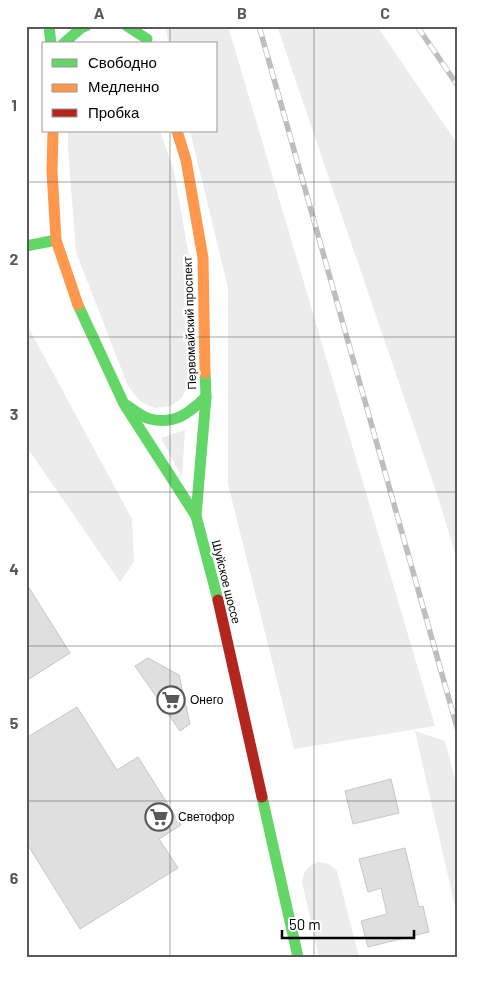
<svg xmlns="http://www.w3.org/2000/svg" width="484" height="983" font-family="Barlow,sans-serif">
<rect width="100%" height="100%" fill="#fff"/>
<g fill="#ececec">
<path d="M165 26H228L435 726 294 749 228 484V288L190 131H216V44H169Z"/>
<path d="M277 26H377L458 145V563L439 500Z"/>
<path d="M68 131H160L174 171 192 274 189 380 182 398 170 406 155 408 141 402 128 386 76 252 68 148Z"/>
<path d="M26 323 132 519 134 562 120 582 26 446Z"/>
<path d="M185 430 182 477 161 438Z"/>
<path d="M415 731 445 741 458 791V920Z"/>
<path d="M318 862 329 864 337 871 359 957H319L302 882C304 870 307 867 318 862Z"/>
</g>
<g fill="#dfdfdf" stroke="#c7c7c7">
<path d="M26 583 70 653 26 681Z"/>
<path d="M148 658 179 675 190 724 180 731 135 666Z"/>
<path d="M77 707 117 770 138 757 181 825 159 839 178 868 80 929 26 842V738Z"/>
<path d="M391 779 399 813 353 824 345 791Z"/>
<path d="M405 848 419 907 423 906 429 932 368 947 361 921 387 914 381 888 368 892 359 859Z"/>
</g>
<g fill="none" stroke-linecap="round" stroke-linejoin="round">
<g stroke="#63d668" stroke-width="11">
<path d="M49 26 51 44"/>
<path d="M127 26 147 39"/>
<path d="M63 44 81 28 86 26"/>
<path d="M26 246 56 240"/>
<path d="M78 305 124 404 196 516 218 600"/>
<path d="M126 405C133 409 142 417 150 419 175 425 189 413 206 397"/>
<path d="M196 516 206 397 205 373"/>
<path d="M262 797 298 957"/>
</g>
<g stroke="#ff974d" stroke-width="11">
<path d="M53 131 52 171 56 240 78 305"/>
<path d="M177 131 186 160 203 258 205 373"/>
</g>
<path stroke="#b3261e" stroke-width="11" d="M218 600 262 797"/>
<g stroke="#bebebe" stroke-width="5.5">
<g id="rail">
<path d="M259 26 458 731"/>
<path d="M417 26 458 86"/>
</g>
</g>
<use href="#rail" stroke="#fff" stroke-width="4" stroke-dasharray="11" stroke-linecap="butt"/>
</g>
<path fill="none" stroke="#595959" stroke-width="1" stroke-opacity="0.55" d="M170 26V44M314 26V957M170 131V957M26 182H458M26 337H458M26 492H458M26 646H458M26 801H458"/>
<defs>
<g id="supermarket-ring" transform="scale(1.4375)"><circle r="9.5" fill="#fff" stroke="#595959" stroke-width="1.5"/><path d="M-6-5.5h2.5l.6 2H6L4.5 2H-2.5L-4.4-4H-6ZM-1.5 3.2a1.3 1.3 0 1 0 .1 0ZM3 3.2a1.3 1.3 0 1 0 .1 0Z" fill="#595959"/></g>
</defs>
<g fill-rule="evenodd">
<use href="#supermarket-ring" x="171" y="700"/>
<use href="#supermarket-ring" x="159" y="817"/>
</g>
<g text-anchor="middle" stroke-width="5" stroke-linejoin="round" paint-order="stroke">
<g font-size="12" fill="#000" stroke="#fff">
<text transform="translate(190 323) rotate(-92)" y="4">Первомайский проспект</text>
<text transform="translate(226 582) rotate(76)" y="4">Шуйское шоссе</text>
</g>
<g font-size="12" fill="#000" stroke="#fff" text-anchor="start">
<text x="190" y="704">Онего</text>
<text x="178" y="821">Светофор</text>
</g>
</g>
<rect width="484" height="983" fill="none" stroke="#ffffff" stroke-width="55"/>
<rect x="42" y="42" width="175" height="90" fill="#ffffff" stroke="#999999"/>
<rect x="52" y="59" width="25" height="8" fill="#63d668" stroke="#999999"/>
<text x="88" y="68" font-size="15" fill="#000000">Свободно</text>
<rect x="52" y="84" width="25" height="8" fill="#ff974d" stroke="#999999"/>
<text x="88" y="92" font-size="15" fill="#000000">Медленно</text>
<rect x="52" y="109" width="25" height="8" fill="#b3261e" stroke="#999999"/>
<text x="88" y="118" font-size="15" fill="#000000">Пробка</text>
<path d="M282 930v8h132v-8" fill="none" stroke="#000000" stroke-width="2.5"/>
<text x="289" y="930" font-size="15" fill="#000000" stroke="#ffffff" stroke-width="4" paint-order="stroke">50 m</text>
<rect x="28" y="28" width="428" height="928" fill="none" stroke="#595959" stroke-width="2"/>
<g font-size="16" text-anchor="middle" font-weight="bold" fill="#595959">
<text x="99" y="19">A</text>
<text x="242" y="19">B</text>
<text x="385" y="19">C</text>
<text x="14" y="111">1</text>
<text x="14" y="265">2</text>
<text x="14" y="420">3</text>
<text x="14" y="575">4</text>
<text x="14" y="729">5</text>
<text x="14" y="884">6</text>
</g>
</svg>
